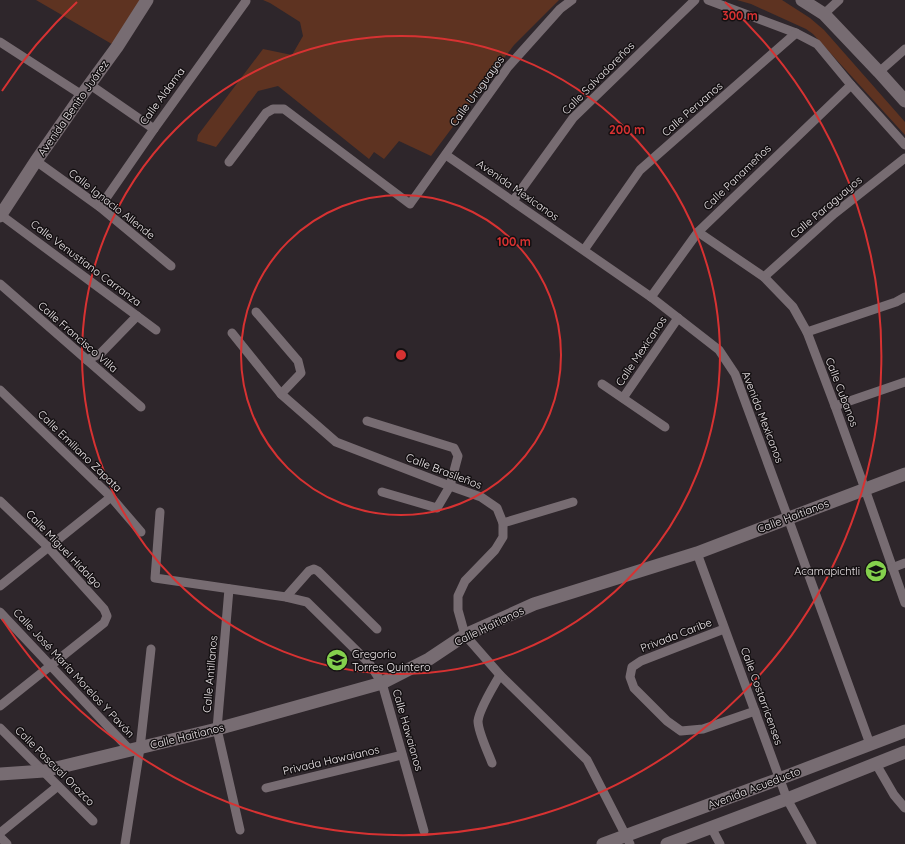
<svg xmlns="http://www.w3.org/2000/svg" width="905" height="844" font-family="Quicksand,sans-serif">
<rect width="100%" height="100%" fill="#2e262b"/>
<g fill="#5e3321">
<path d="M36 0H147L117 47Z"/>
<path d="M263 0H559L514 45 431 156 399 141 384 159 374 152 369 159 278 86 258 91 216 147 197 141 198 135 263 49 292 55 303 36 300 22 270 3Z"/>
<path d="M737 0H782L810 18 824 30 905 122V135L813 34 806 29 751 4Z"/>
</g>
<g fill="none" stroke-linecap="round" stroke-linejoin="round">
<g stroke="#776c72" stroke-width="9">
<path d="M708 0 796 33 817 44 851 85 905 145"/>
<path d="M824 14 839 0"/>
<path d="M0 42 82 95"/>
<path d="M879 72 905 49"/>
<path d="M89 84 154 129"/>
<path d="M446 155 651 297 719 350 735 374 788 518 870 744"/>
<path d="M36 161 100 207 171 266"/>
<path d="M229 162 266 113 273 109H284L410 204 508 67 560 9 572 0"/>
<path d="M513 201 573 118 695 0"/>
<path d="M100 207 154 129 246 1"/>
<path d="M1 215 156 330"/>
<path d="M698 232 764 277 793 307 807 332 835 406 865 489 905 603"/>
<path d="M584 250 640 170 796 33"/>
<path d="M764 277 834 214 905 158"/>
<path d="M0 284 141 407"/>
<path d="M651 297 698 232 851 85"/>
<path d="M256 312 298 361 301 373 281 394"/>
<path d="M807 332 896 302 905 297"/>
<path d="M232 333 281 394 336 442 450 486 481 497 497 508 503 523V537L495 550 465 581 458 596V610L465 635 500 675 587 760 626 836 630 844"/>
<path d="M87 360 101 353 137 316"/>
<path d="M602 384 665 427"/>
<path d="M0 390 111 497 141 532"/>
<path d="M623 398 678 318"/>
<path d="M835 406 905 382"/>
<path d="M367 421 454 448 458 456 450 486 437 508 382 492"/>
<path d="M0 501 48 547 104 609 107 616 104 623 0 706"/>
<path d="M160 512 155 578 286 597 307 602 369 663 382 683 424 831"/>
<path d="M503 523 573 502"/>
<path d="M697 553 787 799 812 844"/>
<path d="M892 568 905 563"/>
<path d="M0 586 111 497"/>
<path d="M229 589 217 729 240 830"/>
<path d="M286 597 309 571 314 569 318 571 377 629"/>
<path d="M0 612 130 750"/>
<path d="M724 629 641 661 632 667 630 677 634 688 667 721 681 731 703 729 755 711"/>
<path d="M0 728 93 821"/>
<path d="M492 763C488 752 478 732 478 721 479 711 494 685 500 675"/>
<path d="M876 764 894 795 905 808"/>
<path d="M266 788 402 755"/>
<path d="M711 827 720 844"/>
<path d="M0 833 58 786"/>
<path d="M0 837 7 844"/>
<path d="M125 844 140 748 151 649"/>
</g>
<g stroke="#776c72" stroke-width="13">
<path d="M802 0 824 14 879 72 905 101"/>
<path d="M0 216 36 161 82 95 117 47 147 0"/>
<path d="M0 774 44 771 217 729 382 683 429 659 465 635 534 604 697 553 905 474"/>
<path d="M603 844 779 779 905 731"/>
<path d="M667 844 787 799 905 752"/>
</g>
</g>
<g fill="none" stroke="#d73232" stroke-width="2">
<circle cx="401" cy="355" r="160"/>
<circle cx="401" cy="355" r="319"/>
<path d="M2 91A479 479 0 0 1 77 2M725 2A479 479 0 1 1 2 619"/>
</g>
<defs>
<g id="school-disc" transform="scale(1.15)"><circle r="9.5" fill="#84d04d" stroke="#141012"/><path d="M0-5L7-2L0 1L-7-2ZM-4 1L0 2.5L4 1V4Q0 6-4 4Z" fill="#111"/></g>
</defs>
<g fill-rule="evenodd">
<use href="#school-disc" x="876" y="571"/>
<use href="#school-disc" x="337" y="660"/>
</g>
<g text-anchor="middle" stroke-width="3" stroke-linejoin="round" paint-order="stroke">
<g font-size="11" fill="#eee8eb" stroke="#141012">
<text transform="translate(598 78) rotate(-45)" y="4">Calle Salvadoreños</text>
<text transform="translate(477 91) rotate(-54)" y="4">Calle Uruguayos</text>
<text transform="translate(162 96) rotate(-54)" y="4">Calle Aldama</text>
<text transform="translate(73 108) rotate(-55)" y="4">Avenida Benito Juárez</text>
<text transform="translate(692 109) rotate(-41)" y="4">Calle Peruanos</text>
<text transform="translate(737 177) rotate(-44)" y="4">Calle Panameños</text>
<text transform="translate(518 190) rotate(35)" y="4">Avenida Mexicanos</text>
<text transform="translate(112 204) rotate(38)" y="4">Calle Ignacio Allende</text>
<text transform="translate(826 207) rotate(-40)" y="4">Calle Paraguayos</text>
<text transform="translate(86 263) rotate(37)" y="4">Calle Venustiano Carranza</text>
<text transform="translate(78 337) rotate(41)" y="4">Calle Francisco Villa</text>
<text transform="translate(641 351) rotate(-56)" y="4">Calle Mexicanos</text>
<text transform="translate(842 392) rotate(69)" y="4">Calle Cubanos</text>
<text transform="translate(763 417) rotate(69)" y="4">Avenida Mexicanos</text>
<text transform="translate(80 451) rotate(44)" y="4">Calle Emiliano Zapata</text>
<text transform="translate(444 471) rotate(21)" y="4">Calle Brasileños</text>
<text transform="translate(793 516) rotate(-21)" y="4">Calle Haitianos</text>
<text transform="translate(64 549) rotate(46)" y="4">Calle Miguel Hidalgo</text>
<text transform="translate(489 626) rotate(-26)" y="4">Calle Haitianos</text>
<text transform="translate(676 635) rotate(-21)" y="4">Privada Caribe</text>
<text transform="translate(74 673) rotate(47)" y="4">Calle José María Morelos Y Pavón</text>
<text transform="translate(210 674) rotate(-85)" y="4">Calle Antillanos</text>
<text transform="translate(762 696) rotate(70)" y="4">Calle Costarricenses</text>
<text transform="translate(408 730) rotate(74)" y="4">Calle Hawaianos</text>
<text transform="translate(187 736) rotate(-14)" y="4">Calle Haitianos</text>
<text transform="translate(331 760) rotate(-13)" y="4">Privada Hawaianos</text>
<text transform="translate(55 766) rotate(45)" y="4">Calle Pascual Orozco</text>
<text transform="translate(754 788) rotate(-21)" y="4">Avenida Acueducto</text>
</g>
<g font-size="11" fill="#eee8eb" stroke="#141012" text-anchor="end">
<text x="860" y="575">Acamapichtli</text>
<text x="352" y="658" text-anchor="start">Gregorio<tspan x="352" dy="13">Torres Quintero</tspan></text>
</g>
</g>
<circle cx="401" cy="355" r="6" fill="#d73232" stroke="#141012" stroke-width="2"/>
<g font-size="12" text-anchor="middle" font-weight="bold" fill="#d73232" stroke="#141012" stroke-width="3" stroke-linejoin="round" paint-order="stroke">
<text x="740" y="20">300 m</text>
<text x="627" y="134">200 m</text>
<text x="514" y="246">100 m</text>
</g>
</svg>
